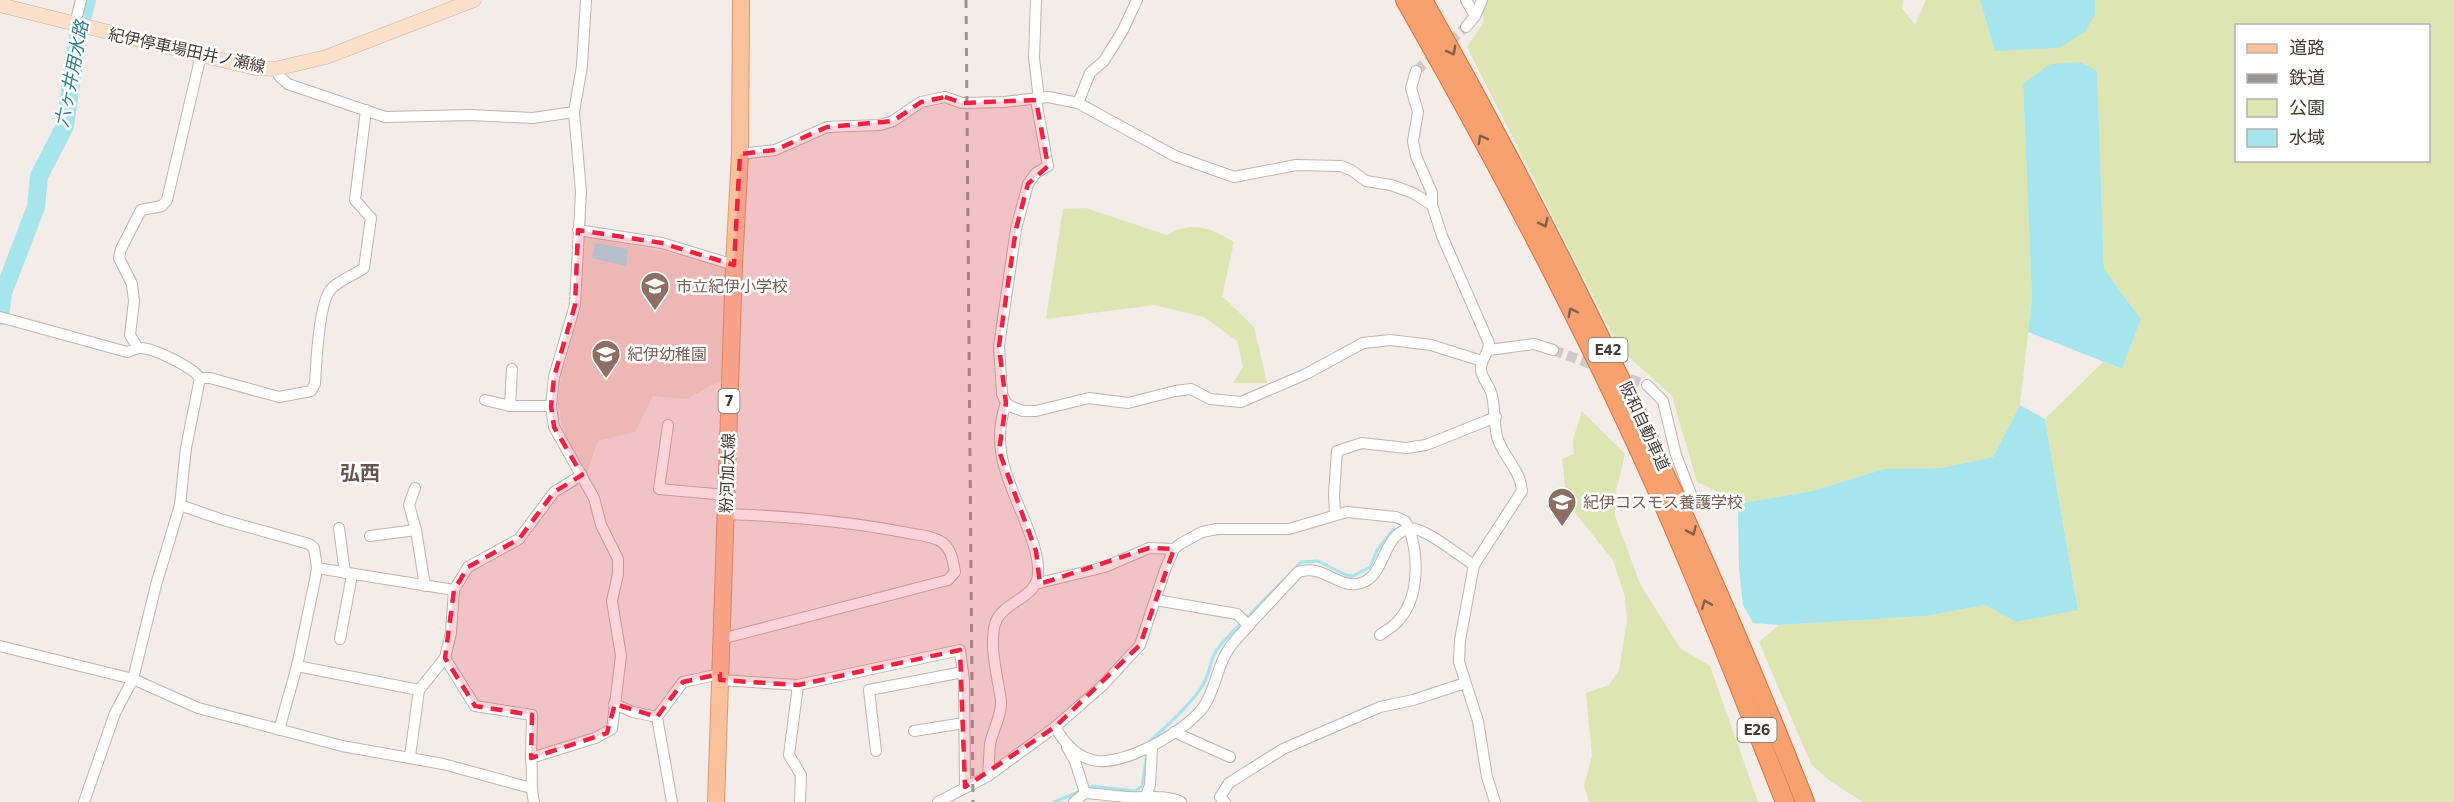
<svg xmlns="http://www.w3.org/2000/svg" width="2454" height="802" font-family="Commissioner,'Noto Sans JP',sans-serif">
<rect width="100%" height="100%" fill="#f3ece8"/>
<path fill="#ebddd2" d="M584 236 725 264 729 272 725 378 687 399 653 396 635 432 598 441 587 473 563 432 558 405 561 376 580 308Z"/>
<g fill="#dde5b2" fill-rule="evenodd">
<path d="M1480 0H1903L1902 8 1915 25 1926 0H1980L1995 50 2058 48 2095 14V0H2454V802H1863L1830 781 1811 764 1759 642 1779 625 1926 616 1985 605 2016 622 2078 609 2045 419 2103 362 2122 369 2141 319 2104 269 2097 71 2023 84 2032 299 2020 405 1993 457 1940 468 1884 469 1812 491 1743 503 1697 482 1672 396 1620 349 1467 47 1484 22ZM2236 26H2428V160H2236Z"/>
<path d="M1086 208 1167 235C1193 220 1211 228 1234 242L1222 296 1254 327 1267 383H1233L1243 367 1237 341 1204 317 1154 305 1046 319 1063 209Z"/>
<path d="M1582 411 1625 454 1615 495V516L1640 584 1680 648 1710 666 1758 802H1589L1584 786 1592 756 1586 693 1609 685 1619 670 1627 620 1625 597 1613 560 1567 503 1562 459 1574 454 1573 439Z"/>
</g>
<g fill="#a7e5ed">
<path d="M1980 0H2095V14L2085 32 2059 48 1995 51Z"/>
<path d="M2080 62 2097 71 2104 269 2141 319 2122 369 2028 332 2032 299 2023 84 2050 64Z"/>
<path d="M595 243 628 249 626 266 592 258Z"/>
<path d="M2020 405 2045 419 2078 610 2016 622 1985 605 1926 616 1779 625 1753 623 1743 605 1739 569 1738 514 1743 503 1812 491 1884 469 1940 468 1993 457Z"/>
</g>
<g fill="none" stroke-linecap="round" stroke-linejoin="round">
<g stroke="#a7e5ed" stroke-width="3">
<path d="M1149 744 1150 741C1166 727 1196 700 1205 681 1212 666 1209 658 1222 643L1301 562 1318 561 1346 575 1353 576 1370 567 1377 550 1394 529"/>
<path d="M1085 789 1093 786 1135 791 1142 786 1147 754"/>
<path d="M1054 802 1079 792"/>
</g>
<path stroke="#a7e5ed" stroke-width="18" d="M0 316 3 293 36 207 39 176 65 126 78 35 87 0"/>
<g stroke="#d0c9c5" stroke-width="10" stroke-dasharray="10 5" stroke-linecap="butt">
<path d="M1416 71 1466 27"/>
<path d="M1553 350 1599 367"/>
<path d="M1616 374 1647 385"/>
</g>
<g stroke="#c1b4ae" stroke-width="12">
<g id="street">
<path d="M1036 0 1034 58 1039 99"/>
<path d="M1466 0 1475 16"/>
<path d="M75 24 81 0"/>
<path d="M1466 27 1475 16 1482 0"/>
<path d="M275 69 280 77 288 84 385 117 471 115 533 118 574 112"/>
<path d="M1416 71 1411 88 1418 112 1413 141 1416 156 1432 193V205L1442 236 1489 343C1489 353 1481 359 1481 369 1481 378 1490 386 1492 395 1495 409 1494 424 1497 437 1503 457 1521 470 1522 491L1474 565 1460 640 1459 662 1478 721 1487 777 1495 802"/>
<path d="M1036 100 1048 166 1036 173 1028 184 1016 229 999 346 1002 394 1006 403 1012 407 1023 411H1036L1089 398 1128 403 1175 391 1191 389 1210 399 1241 402 1306 374 1363 343 1390 340 1431 345 1482 361"/>
<path d="M1078 103 1090 73 1104 61 1123 30 1137 0"/>
<path d="M740 154 775 150 827 127 880 125 893 121 921 102 945 97 962 103 1004 102 1048 97 1078 103 1175 156 1234 177 1296 165 1341 166 1351 170 1366 181 1391 185 1413 193 1432 205"/>
<path d="M578 230 662 243 734 265"/>
<path d="M0 317 127 352C131 351 137 348 140 348 154 348 192 367 200 378L186 448 180 505 156 585 133 679 115 713 84 802"/>
<path d="M138 348 130 335 134 301 132 284 119 258 121 249 141 210 162 206 167 200 201 55"/>
<path d="M1489 350 1534 344 1553 350"/>
<path d="M200 378H210L279 397 311 391 315 384C316 365 319 299 332 288 341 280 354 275 364 268L371 218 355 200 366 110"/>
<path d="M1647 385 1663 401 1676 455 1692 497"/>
<path d="M485 400 510 406H551"/>
<path d="M510 406 512 369"/>
<path d="M668 425 659 489 726 495"/>
<path d="M415 488 409 505 416 530 425 586"/>
<path d="M180 505 220 519 309 544 314 548 317 568 315 580 297 666 279 730"/>
<path d="M1335 515 1334 494 1337 451 1362 443 1406 448 1426 445 1496 417"/>
<path d="M339 528 345 573"/>
<path d="M370 536 416 530"/>
<path d="M317 568 454 590"/>
<path d="M1035 584 1105 567 1149 548 1174 549"/>
<path d="M1156 600 1237 614 1249 626"/>
<path d="M340 639 352 575"/>
<path d="M721 639 948 580 955 572C953 562 952 550 943 543 934 536 919 535 908 533 848 521 786 516 725 514"/>
<path d="M0 646 133 679 198 708 342 746 443 764 531 788"/>
<path d="M445 658 475 706 532 715 531 758"/>
<path d="M297 666 419 690"/>
<path d="M720 680 798 685 960 650 964 681 965 787"/>
<path d="M798 685 789 755 801 775 800 802"/>
<path d="M614 704 633 712 657 717"/>
<path d="M657 717 672 802"/>
<path d="M657 717 683 682 720 674"/>
<path d="M1055 727C1064 742 1074 755 1092 760 1122 768 1187 731 1204 706 1216 689 1217 664 1230 647 1251 621 1276 597 1298 572 1324 563 1338 590 1361 583 1382 577 1382 548 1397 535 1400 532 1405 530 1409 528 1419 557 1420 600 1396 623 1392 628 1385 631 1380 635"/>
<path d="M914 731 964 723"/>
<path d="M1174 732 1230 757"/>
<path d="M1067 747 1075 761 1085 793C1099 794 1114 796 1128 797 1146 798 1164 794 1181 802"/>
<path d="M876 751 869 690 963 672"/>
<path d="M410 756 419 690 445 658 451 633 454 590 468 567 519 539 554 492 582 475"/>
<path d="M988 776C989 766 989 755 990 744 993 729 1002 716 1001 700 998 679 987 639 997 619 1006 601 1038 597 1038 573 1039 558 1033 543 1028 529 1011 484 989 451 1006 403"/>
<path d="M1146 796 1150 785 1152 747"/>
<path d="M534 802C530 787 533 773 531 758L595 738 612 729 621 656 612 601 618 574V559L601 525 594 498 554 427 551 406 554 377 575 305 581 192 574 112 582 66 586 0"/>
<path d="M938 802 988 776 1055 727 1102 686 1140 645 1165 570 1174 549 1180 544 1202 532 1217 529H1289L1347 512 1396 517 1405 521 1409 528C1426 528 1458 555 1474 565"/>
<path d="M1074 802 1085 793"/>
<path d="M1225 802 1220 797 1229 783 1283 749 1380 707 1413 700 1465 683"/>
</g>
</g>
<g stroke="#d3b49c" stroke-width="15">
<path id="secondary" d="M0 5 201 55 255 68 275 69 326 57 474 0"/>
</g>
<g stroke="#dd996b" stroke-width="18">
<path id="primary" d="M716 802 734 265 740 154 741 0"/>
</g>
<g stroke="#d5713f" stroke-width="20">
<g id="highway">
<path d="M1405 0C1496 160 1583 323 1658 492 1703 594 1744 698 1785 802"/>
<path d="M1423 0C1569 259 1696 526 1805 802"/>
</g>
</g>
<use href="#street" stroke="#fff" stroke-width="10"/>
<use href="#secondary" stroke="#fce0c9" stroke-width="14"/>
<use href="#primary" stroke="#f9c29b" stroke-width="16"/>
<use href="#highway" stroke="#f6a16f" stroke-width="18"/>
<path stroke="#969696" stroke-width="3" stroke-dasharray="8 8" stroke-linecap="butt" d="M966 0 973 802"/>
</g>
<defs><path id="oneway-chevron" d="M-2-3.5L2.5 0L-2 3.5" fill="none" stroke-width="1.6" stroke-linecap="round" stroke-linejoin="round" transform="scale(1.5)"/></defs>
<g stroke="#845f4b">
<use href="#oneway-chevron" transform="translate(1452 51) rotate(61)"/>
<use href="#oneway-chevron" transform="translate(1482 139) rotate(-118)"/>
<use href="#oneway-chevron" transform="translate(1544 223) rotate(63)"/>
<use href="#oneway-chevron" transform="translate(1572 312) rotate(-117)"/>
<use href="#oneway-chevron" transform="translate(1692 531) rotate(66)"/>
<use href="#oneway-chevron" transform="translate(1706 604) rotate(-112)"/>
</g>
<path fill="#ef2341" fill-opacity="0.2" stroke="#ef2341" stroke-width="4.5" stroke-dasharray="12 8" stroke-linejoin="round" d="M945 97 962 103 1036 100 1048 166 1028 184 1016 229 999 346 1006 403 999 451 1036 551 1040 584 1149 548 1174 549 1140 645 1055 727 965 787 960 650 798 685 720 680V674L683 682 657 717 615 704 607 733 531 758 532 715 475 706 445 658 454 590 468 567 519 539 554 492 582 475 554 427 551 406 554 377 575 305 578 230 662 243 734 265 740 154 775 150 827 127 893 121 921 102Z"/>
<defs>
<g id="school-pin" transform="scale(1.5)"><path d="M0 17L-7.5 6A9.5 9.5 0 1 1 7.5 6Z" fill="#8d6e63" stroke="#fff"/><path d="M0-5L7-2L0 1L-7-2ZM-4 1L0 2.5L4 1V4Q0 6-4 4Z" fill="#fff"/></g>
</defs>
<g fill-rule="evenodd">
<use href="#school-pin" x="655" y="286"/>
<use href="#school-pin" x="606" y="354"/>
<use href="#school-pin" x="1562" y="502"/>
</g>
<g text-anchor="middle" stroke-width="5" stroke-linejoin="round" paint-order="stroke">
<g fill="#fff" stroke="#7e7673" stroke-width="1.5">
<rect x="1588.5" y="338" width="39" height="24" rx="4.5"/>
<rect x="718.5" y="389" width="21" height="24" rx="4.5"/>
<rect x="1737.5" y="718" width="39" height="24" rx="4.5"/>
</g>
<g font-size="15" font-weight="bold" fill="#463b37">
<text x="1608" y="355">E42</text>
<text x="729" y="406">7</text>
<text x="1757" y="735">E26</text>
</g>
<g font-size="16" fill="#463b37" stroke="#fff">
<text transform="translate(187 50) rotate(12)" y="6">紀伊停車場田井ノ瀬線</text>
<text transform="translate(1645 426) rotate(65)" y="6">阪和自動車道</text>
<text transform="translate(727 473) rotate(-88)" y="6">粉河加太線</text>
</g>
<g font-size="16" fill="#785e54" stroke="#fff" text-anchor="start">
<text x="676" y="292">市立紀伊小学校</text>
<text x="627" y="360">紀伊幼稚園</text>
<text x="1583" y="508">紀伊コスモス養護学校</text>
</g>
<g font-size="18" font-style="italic" fill="#2e818d" stroke="#fff">
<text transform="translate(72 74) rotate(-79)" y="6">六ヶ井用水路</text>
</g>
<g font-size="20" font-weight="bold" fill="#68564e" stroke="#fff">
<text x="360" y="480">弘西</text>
</g>
</g>
<rect x="2235" y="24" width="195" height="138" fill="#ffffff" stroke="#b5b1af" stroke-width="1.5"/>
<rect x="2247" y="44" width="30" height="9" fill="#f9c29b" stroke="#b5b1af" stroke-width="1.5"/>
<text x="2289" y="54" font-size="18" fill="#463b37">道路</text>
<rect x="2247" y="74" width="30" height="9" fill="#969696" stroke="#b5b1af" stroke-width="1.5"/>
<text x="2289" y="84" font-size="18" fill="#463b37">鉄道</text>
<rect x="2247" y="99" width="30" height="18" fill="#dde5b2" stroke="#b5b1af" stroke-width="1.5"/>
<text x="2289" y="114" font-size="18" fill="#463b37">公園</text>
<rect x="2247" y="129" width="30" height="18" fill="#a7e5ed" stroke="#b5b1af" stroke-width="1.5"/>
<text x="2289" y="144" font-size="18" fill="#463b37">水域</text>
</svg>
